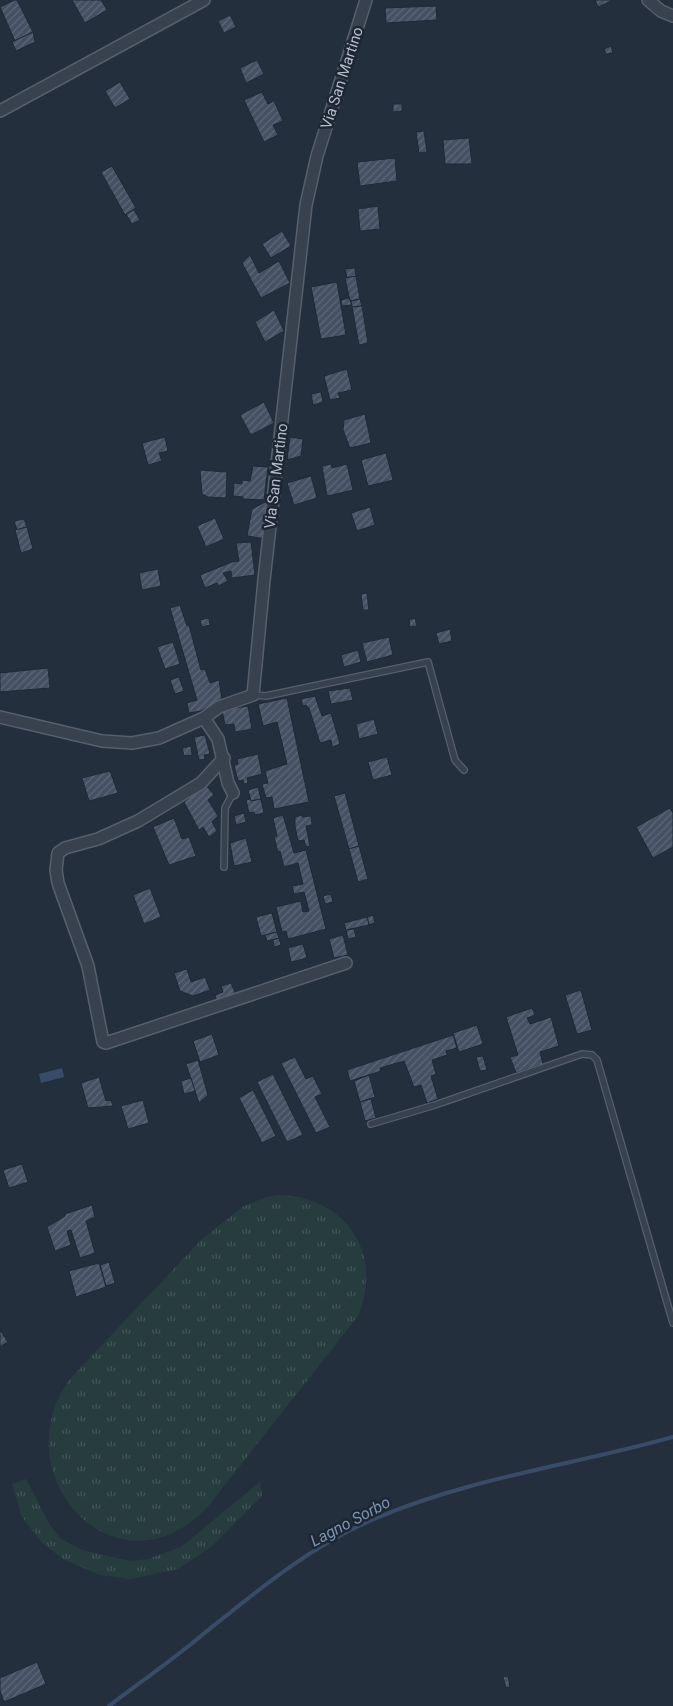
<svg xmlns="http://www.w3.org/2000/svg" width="673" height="1706" font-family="Roboto,sans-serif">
<defs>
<pattern id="grass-tufts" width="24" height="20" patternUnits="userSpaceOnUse" patternTransform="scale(1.25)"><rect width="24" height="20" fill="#263c3f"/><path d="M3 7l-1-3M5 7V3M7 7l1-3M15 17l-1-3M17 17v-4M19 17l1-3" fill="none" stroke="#435659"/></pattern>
<pattern id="building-hatch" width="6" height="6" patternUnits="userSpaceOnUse" patternTransform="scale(1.25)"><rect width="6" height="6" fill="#455162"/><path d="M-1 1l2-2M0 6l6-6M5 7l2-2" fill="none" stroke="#5d6877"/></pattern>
</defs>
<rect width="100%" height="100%" fill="#242f3e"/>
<g fill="url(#grass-tufts)">
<path d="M280 1195C346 1197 384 1254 358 1316L210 1504C122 1604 0 1479 69 1380L201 1240 244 1206 267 1197Z"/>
<path d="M26 1479 48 1522 61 1539 82 1550 130 1561 148 1559 181 1547 260 1482 262 1496 211 1547 178 1569 130 1579 100 1575 65 1560 43 1544 22 1517 12 1484Z"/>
</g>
<path fill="#394c67" d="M62 1068 64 1077 41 1083 39 1074Z"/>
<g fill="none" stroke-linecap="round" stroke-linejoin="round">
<path stroke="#394c67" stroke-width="4" d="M109 1706C138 1684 168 1663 196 1640 252 1595 308 1547 374 1519 469 1478 574 1465 673 1437"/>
</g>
<g fill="url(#building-hatch)" stroke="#1f2835">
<path d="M15 0H17L33 32 15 41 0 7Z"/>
<path d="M72 0H101L107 10 85 23Z"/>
<path d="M595 0H613L598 7Z"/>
<path d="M436 6 437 20 386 23 385 8Z"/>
<path d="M230 15 236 27 224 33 218 21Z"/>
<path d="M33 32 35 42 16 51 12 42Z"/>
<path d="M611 46 613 53 606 54 604 49Z"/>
<path d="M257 60 264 74 246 83 240 68Z"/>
<path d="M120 82 130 99 115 108 105 91Z"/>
<path d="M262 92 268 104 274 101 283 121 273 125 278 135 264 142 244 100Z"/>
<path d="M393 104H402V111L393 112Z"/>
<path d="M424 131 427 152 419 153 416 132Z"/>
<path d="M469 138 472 164H445L443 140Z"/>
<path d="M395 158 397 181 360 186 357 162Z"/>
<path d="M112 166 136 208 125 215 101 172Z"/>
<path d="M378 206 380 229 360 231 358 209Z"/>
<path d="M134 210 140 220 132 224 126 214Z"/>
<path d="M282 231 291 246 271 258 262 244Z"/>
<path d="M250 255 259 273 279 261 290 283 261 298 242 263Z"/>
<path d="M355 268 356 276 347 278 345 269Z"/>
<path d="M356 276 360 299 350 301 345 278Z"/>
<path d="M337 282 346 335 321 339 311 287Z"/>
<path d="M349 298 352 305 342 306 341 300Z"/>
<path d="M360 299 362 306 352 307 351 301Z"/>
<path d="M362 306 368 343 359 345 352 307Z"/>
<path d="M274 310 284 331 265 342 255 322Z"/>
<path d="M347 369 352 390 338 393 340 398 330 400 324 376Z"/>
<path d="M321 392 323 402 313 405 311 394Z"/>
<path d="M264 402 274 423 251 435 240 415Z"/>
<path d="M365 414 371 443 350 448 343 430 344 420Z"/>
<path d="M165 437 168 451 159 453 162 461 148 465 142 443Z"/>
<path d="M290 437 303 439 301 456 287 460Z"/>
<path d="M386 453 393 480 368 486 361 460Z"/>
<path d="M331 464 332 468 347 464 353 490 327 496 322 466Z"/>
<path d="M253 466 268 467 264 500 243 499V497L233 496 234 483 242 484V480L250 481Z"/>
<path d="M200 470 227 472 226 498 208 497 202 494Z"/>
<path d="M311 476 317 498 294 505 287 483Z"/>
<path d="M267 501 266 539 247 536 252 509Z"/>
<path d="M370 507 375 525 357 531 351 513Z"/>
<path d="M215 518 224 539 206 547 197 526Z"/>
<path d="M24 519 27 527 17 530 14 521Z"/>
<path d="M27 527 33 549 21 553 15 530Z"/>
<path d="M251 542 255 575 232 578 231 571 223 573 228 581 219 586 217 583 205 588 200 575 232 562 239 561 236 543Z"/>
<path d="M158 569 161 586 142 590 139 573Z"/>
<path d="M367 593 369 610H363L361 594Z"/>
<path d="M180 605 187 626 189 625 201 670 205 669 210 683 219 680 222 700 201 711 189 713 187 703 197 700 170 608Z"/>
<path d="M209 618 210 625 202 627 200 620Z"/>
<path d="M415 618 417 626 410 627 409 620Z"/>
<path d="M450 629 452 641 439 644 436 633Z"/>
<path d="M389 637 393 655 367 662 362 643Z"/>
<path d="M173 642 180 664 165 669 157 647Z"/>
<path d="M358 650 361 662 344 667 341 655Z"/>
<path d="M48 668 50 688 0 692V673Z"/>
<path d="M179 677 184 691 175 694 170 680Z"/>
<path d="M350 688 353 700 331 704 328 691Z"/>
<path d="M315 696 322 716 331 713 340 744 332 747 331 740 320 743 309 708 306 705 303 706 301 699Z"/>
<path d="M287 698 309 802 274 809 272 797 266 798 262 784 268 783 265 771 287 764 277 722 263 726 258 704Z"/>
<path d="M248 706 252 729 235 732 234 724 225 725 222 710Z"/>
<path d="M374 719 378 734 359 739 356 724Z"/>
<path d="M205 735 210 754 204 755 205 759 199 760 194 737Z"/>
<path d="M191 746 192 755 184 756 182 748Z"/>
<path d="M258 754 262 774 247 778 248 783 244 784 243 780 238 781 234 765 238 764 237 759Z"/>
<path d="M387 757 392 775 373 780 368 762Z"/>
<path d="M110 771 118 793 89 801 82 778Z"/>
<path d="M205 784 214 795 208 800 218 816 212 822 217 831 209 837 203 827 199 830 184 802Z"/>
<path d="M258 787 261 799 251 801 248 790Z"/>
<path d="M345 793 359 846 349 849 334 796Z"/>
<path d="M250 799 251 801 261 799 264 813 255 815 254 812 249 813 246 800Z"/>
<path d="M670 808 673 813V847L653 858 636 827Z"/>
<path d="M244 813 246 822 236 825 234 816Z"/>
<path d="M283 815 294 853 306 850 326 929 288 939 286 931 282 932 276 907 301 901 303 912 309 911 304 892 294 894 292 886 303 884 298 863 284 867 280 851 278 852 274 837 277 836 273 818Z"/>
<path d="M302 815V817L311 816 312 825 306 826 310 846 306 847 304 840 298 841 295 826V817Z"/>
<path d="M174 818 182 839 189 837 196 856 169 865 153 827Z"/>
<path d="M246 838 252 862 234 866 230 843Z"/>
<path d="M359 846 368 879 358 882 349 849Z"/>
<path d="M150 888 161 917 144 924 133 895Z"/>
<path d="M331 894 333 902 325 904 323 896Z"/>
<path d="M272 913 277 932 261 936 256 917Z"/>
<path d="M373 915 375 923 369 925 367 917Z"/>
<path d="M367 917 369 925 346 930 344 923Z"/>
<path d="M354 929 356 937 348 939 346 930Z"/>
<path d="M277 932 279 938 267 941 265 935Z"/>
<path d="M343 935 348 955 334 958 329 939Z"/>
<path d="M279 938 281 945 274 947 273 940Z"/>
<path d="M303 944 307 958 291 962 288 948Z"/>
<path d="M187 969 191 982 205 977 210 990 193 996 180 991 174 973Z"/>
<path d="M231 983 236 995 217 1002 215 995 223 992 221 986Z"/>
<path d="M581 990 592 1030 577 1034 565 995Z"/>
<path d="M532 1008 535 1015 527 1018 530 1024 551 1017 559 1046 540 1052 543 1064 516 1073 510 1057 518 1055 506 1017Z"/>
<path d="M477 1025 483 1044 459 1052 453 1033Z"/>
<path d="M212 1034 219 1055 200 1062 193 1041Z"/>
<path d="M453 1035 457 1048 446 1051 447 1055 432 1060 436 1074 431 1076 438 1099 427 1103 421 1085 414 1087 404 1061 380 1068 381 1071 350 1081 347 1070Z"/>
<path d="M483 1056 487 1070 480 1071 476 1057Z"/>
<path d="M295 1057 306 1079 313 1076 322 1094 315 1097 330 1127 316 1133 281 1063Z"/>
<path d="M198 1060 208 1095 199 1103 186 1064Z"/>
<path d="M273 1074 303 1135 287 1142 257 1082Z"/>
<path d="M369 1075 375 1097 360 1102 354 1081Z"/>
<path d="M99 1077 106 1101 111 1100 113 1106 88 1108 81 1083Z"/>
<path d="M191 1078 195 1091 184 1094 181 1081Z"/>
<path d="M253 1090 276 1136 262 1143 239 1098Z"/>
<path d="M371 1099 376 1118 365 1121 360 1102Z"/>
<path d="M143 1100 149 1123 128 1129 121 1106Z"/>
<path d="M22 1164 28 1182 9 1188 3 1170Z"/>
<path d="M92 1205 95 1217 86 1221 95 1253 80 1258 71 1230 67 1231 71 1245 55 1251 47 1227 65 1216V1214Z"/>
<path d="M109 1262 115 1283 106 1286 100 1265Z"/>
<path d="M99 1263 106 1287 76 1297 69 1271Z"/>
<path d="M0 1330 8 1342 0 1347Z"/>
<path d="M37 1662 46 1684 4 1702 0 1691V1678Z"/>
<path d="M508 1676 510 1687 506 1688 503 1677Z"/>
</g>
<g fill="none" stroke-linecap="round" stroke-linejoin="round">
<g stroke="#565f6c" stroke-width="8">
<g id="service">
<path d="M253 695 266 696 428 662 455 760 464 770"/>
<path d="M224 867 225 808 233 793"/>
<path d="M371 1124 435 1105 582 1054 592 1055 597 1060 673 1323"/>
</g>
</g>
<g stroke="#565f6c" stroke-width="14">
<g id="minor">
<path d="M648 0 661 11 673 16"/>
<path d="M0 111 204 0"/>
<path d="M0 717 102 741 132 743 159 738 204 718 219 707 253 695 264 580 306 205 317 156 366 0"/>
<path d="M204 718 218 739 228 783 233 793"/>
<path d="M224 758 201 783 138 821 98 839 65 848 58 853 56 870 58 883 88 966 103 1042 106 1043 346 963"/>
</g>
</g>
<use href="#service" stroke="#38414e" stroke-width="5.5"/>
<use href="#minor" stroke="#38414e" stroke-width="11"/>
</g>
<g text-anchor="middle" stroke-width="5" stroke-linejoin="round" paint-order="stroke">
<g font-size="15" fill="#b4bcc9" stroke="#1d2633">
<text transform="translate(342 78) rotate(-72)" y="5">Via San Martino</text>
<text transform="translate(276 476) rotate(-83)" y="5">Via San Martino</text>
</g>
<g font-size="16" font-style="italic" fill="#7c92b1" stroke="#1d2633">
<text transform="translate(350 1521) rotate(-28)" y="6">Lagno Sorbo</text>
</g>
</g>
</svg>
